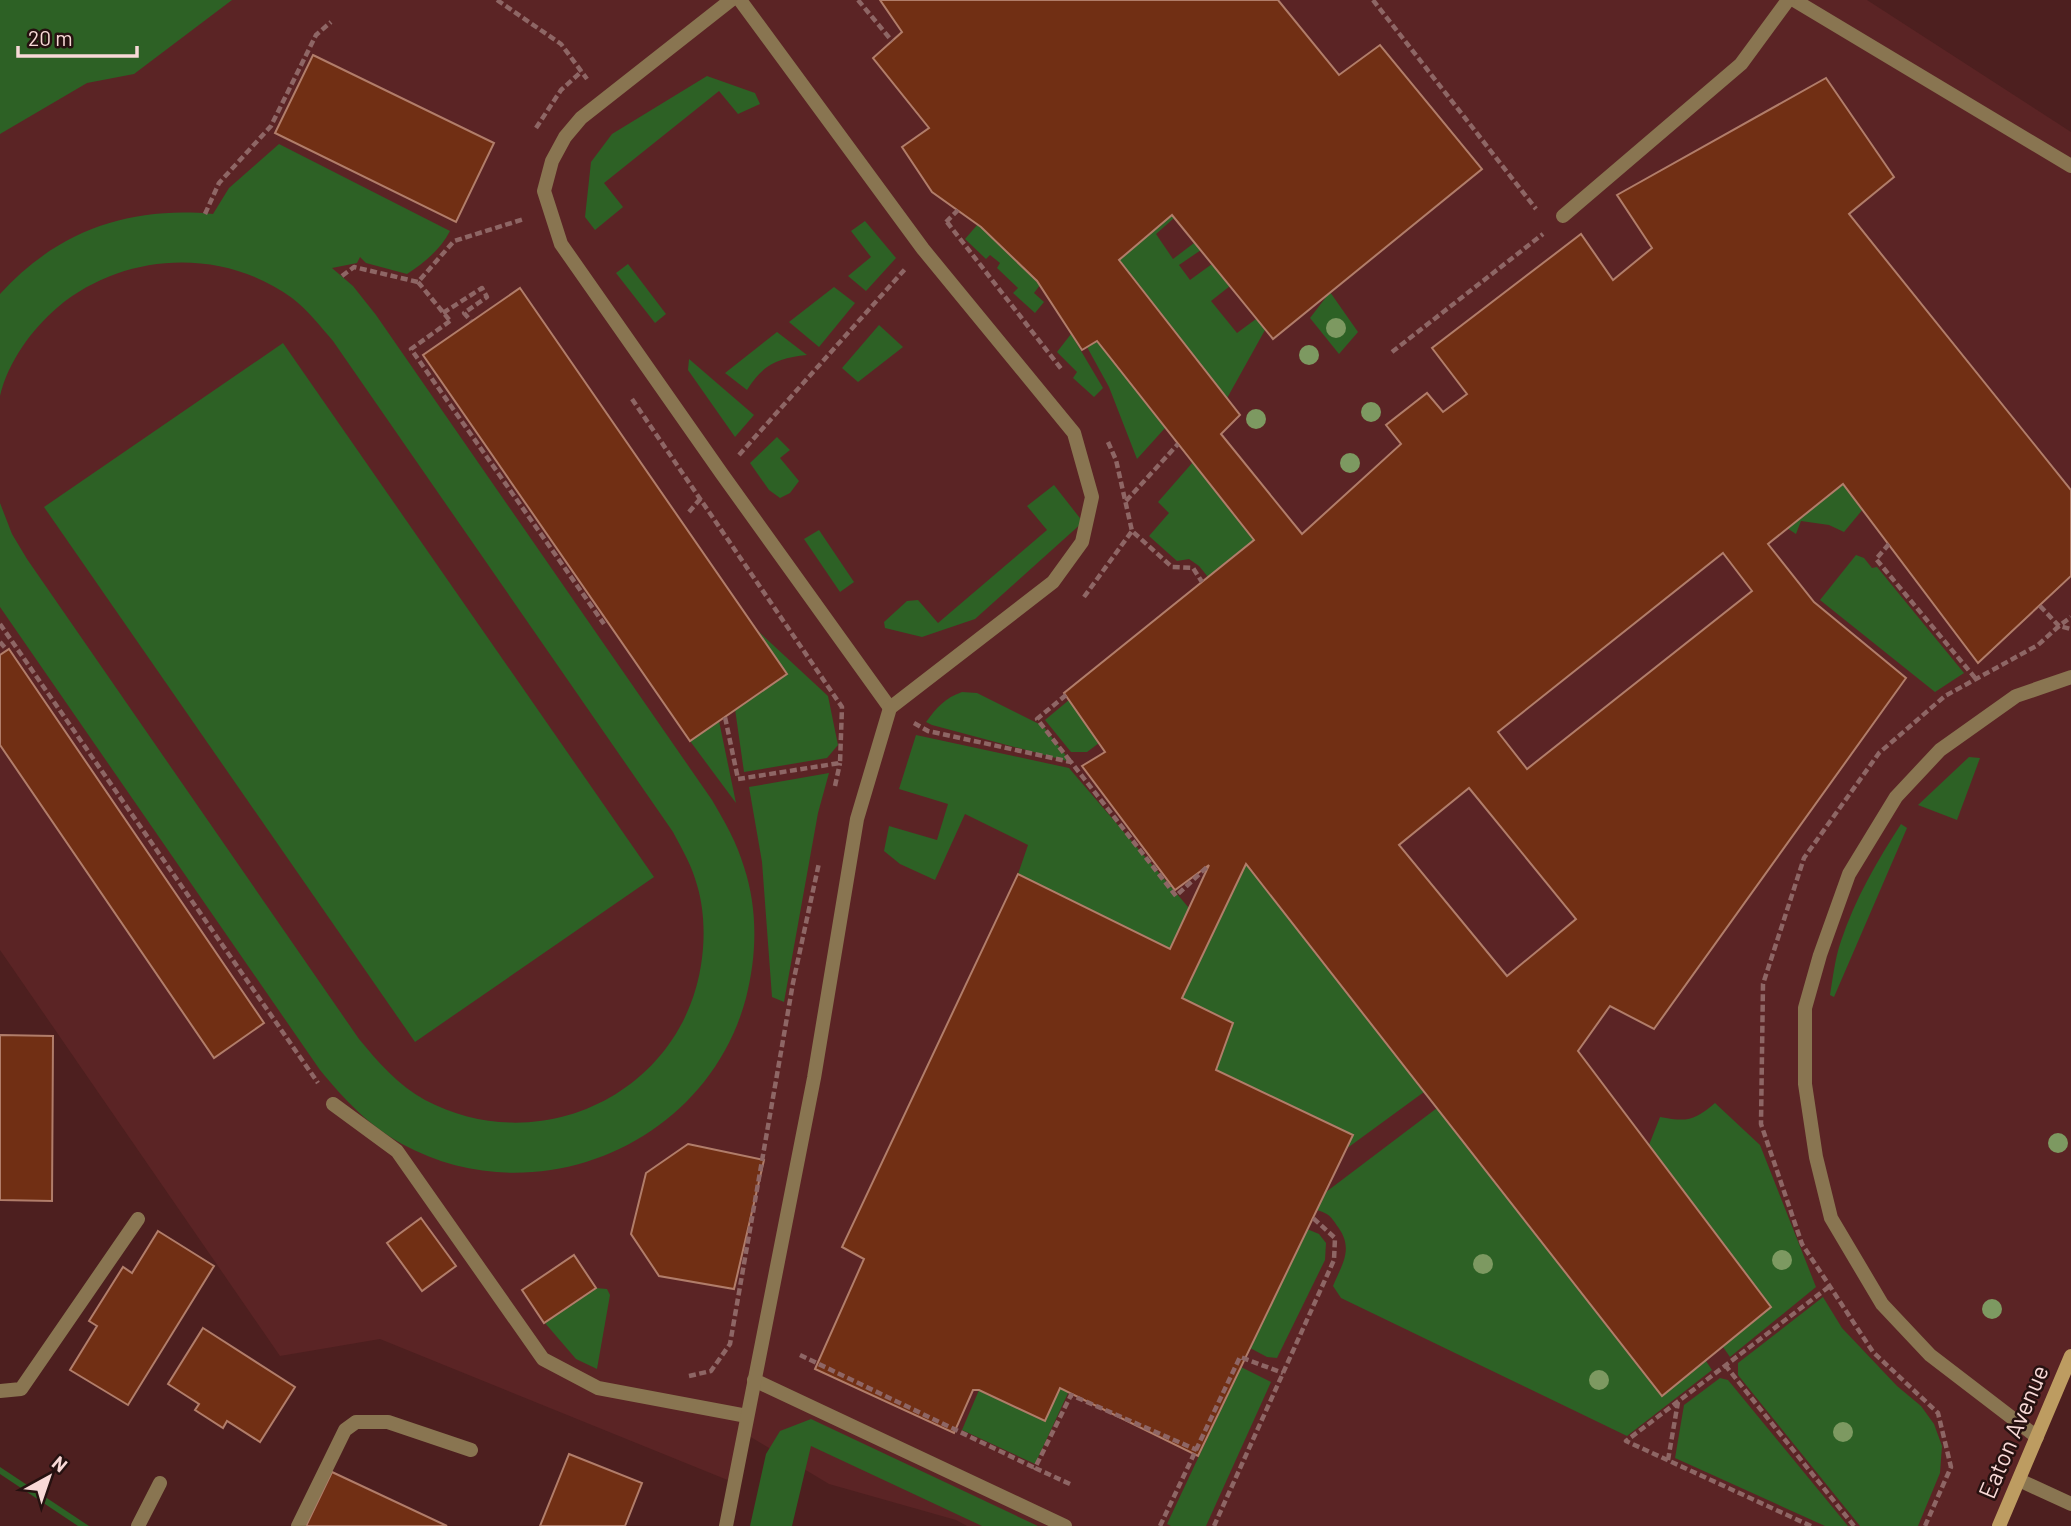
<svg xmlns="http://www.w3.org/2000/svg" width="2071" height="1526" font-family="Barlow,sans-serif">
<rect width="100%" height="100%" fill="#4d1f1f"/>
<path fill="#5b2425" d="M0 0H1867L2071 132V1356L1999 1526H967L956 1520 829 1484 744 1433 735 1483 380 1339 280 1356 0 950Z"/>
<g fill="#2d6125">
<path d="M0 0H232L134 74 87 83 0 134Z"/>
<path d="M707 76 755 93 760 104 738 114 719 91 604 183 623 207 595 230 585 217 591 162 612 134Z"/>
<path d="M279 144 450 231C441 249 424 263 407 274L366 263 360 257 357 263 332 268 353 286 376 315 712 800C725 822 737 843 744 867 758 909 757 955 746 998 707 1145 535 1217 402 1144 368 1125 344 1099 320 1070L0 607V503L12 534 27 559 359 1039C378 1062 398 1085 425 1100 542 1162 686 1091 702 958 705 934 704 908 697 885 692 866 682 849 673 832L333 341C320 326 308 310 292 298 222 247 124 252 58 307 32 329 8 362 0 396V294C57 231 129 206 213 214L229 188Z"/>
<path d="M1172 215 1174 218 1156 234 1173 259 1194 243 1201 250 1179 265 1190 280 1212 264 1230 286 1211 301 1237 333 1256 319 1265 330 1226 400 1119 260Z"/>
<path d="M865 221 896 258 866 291 848 276 871 257 851 231Z"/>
<path d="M978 224 1040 285 1034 293 1044 302 1035 313 1013 293 1018 288 997 268 1000 263 990 255 986 259 965 239Z"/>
<path d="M628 264 666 314 655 323 616 273Z"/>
<path d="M834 287 855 303 819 347 789 322Z"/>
<path d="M1330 292 1358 332 1339 354 1310 318Z"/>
<path d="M879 325 903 347 858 382 842 368Z"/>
<path d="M777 332 807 355C778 358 763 364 747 390L725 373Z"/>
<path d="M1071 334 1103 388 1094 397 1073 378 1077 372 1057 352Z"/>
<path d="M1097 341 1165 428 1137 459 1109 387 1087 347Z"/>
<path d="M283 343 654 877 415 1042 44 507Z"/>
<path d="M689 359 754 415 735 437 688 370Z"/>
<path d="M777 437 790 450 780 458 799 481 790 493 780 498 769 490 750 463Z"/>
<path d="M1193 462 1254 540 1208 577 1199 566 1189 559 1177 561 1149 536 1169 513 1158 502Z"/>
<path d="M1843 484 1863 509 1844 532 1829 525 1801 521 1796 534 1787 528Z"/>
<path d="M1054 485 1083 522 975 619 922 637 885 628 884 622 907 601 918 600 938 623 1047 530 1027 506Z"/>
<path d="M819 530 854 582 840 592 804 539Z"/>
<path d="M1856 555 1864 558 1872 568 1877 567 1964 673 1935 692 1820 600Z"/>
<path d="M758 631 828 696 838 745 827 758 744 772 735 709 787 674Z"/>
<path d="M962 692 977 693 1043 726 1071 762 932 725 926 722C937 707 945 698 962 692Z"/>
<path d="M1069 700 1099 743 1087 752H1071L1045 720Z"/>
<path d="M719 721 736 803 690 741Z"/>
<path d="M916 735 1069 768 1189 908 1170 949 1018 874 1028 845 965 814 935 880 900 864 884 851 889 826 937 840 948 804 899 789Z"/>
<path d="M1969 757 1980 758 1957 820 1918 805Z"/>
<path d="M829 773 818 813 784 1002 772 997 762 862 749 787Z"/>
<path d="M1901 824 1907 828 1834 997 1830 995C1833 977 1835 958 1841 941 1855 899 1877 861 1901 824Z"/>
<path d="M1246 864 1424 1092 1346 1149 1353 1135 1216 1070 1182 998Z"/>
<path d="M1715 1103 1760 1145 1816 1287 1730 1357 1723 1347 1770 1307 1649 1145 1660 1117C1687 1122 1694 1121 1715 1103Z"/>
<path d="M1437 1108 1662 1396 1706 1361 1712 1370 1627 1436 1341 1298 1333 1286C1342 1264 1354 1249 1338 1227 1331 1217 1330 1214 1317 1210L1326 1192Z"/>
<path d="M1307 1229 1319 1234 1326 1243 1325 1260 1277 1358 1267 1357 1250 1348Z"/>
<path d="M596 1288 607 1289 610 1295 597 1369 576 1359 545 1323Z"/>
<path d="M1823 1297 1842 1328 1897 1386 1921 1406 1934 1424 1942 1446 1940 1473 1918 1526H1860L1738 1375V1363Z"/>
<path d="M1241 1367 1271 1382 1206 1526H1171L1167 1524Z"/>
<path d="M1720 1378 1728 1380 1848 1526H1825L1675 1458 1684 1405Z"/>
<path d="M1060 1388 1069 1391 1035 1464 962 1430 979 1390 1045 1420Z"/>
<path d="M811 1419 1038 1526H982L811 1446 792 1526H750L766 1454 780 1431Z"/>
<path d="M0 1467 89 1526H78L0 1474Z"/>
</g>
<g fill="#712f14" stroke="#b17d6a" stroke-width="2" fill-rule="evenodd">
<path d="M880 0H1278L1339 75 1380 45 1482 169 1273 339 1172 215 1119 260 1240 415 1221 434 1302 534 1401 444 1386 425 1427 393 1443 412 1467 394 1432 348 1581 234 1613 280 1652 248 1617 195 1826 78 1894 177 1849 214 2071 490V576L1978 663 1843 484 1768 544 1814 602 1906 678 1654 1029 1610 1006 1578 1051 1771 1307 1662 1396 1246 864 1182 998 1233 1023 1216 1070 1353 1135 1198 1456 1060 1388 1045 1421 979 1390H973L954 1433 815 1369 864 1259 842 1247 1018 874 1170 949 1209 865 1175 890 1082 766 1105 752 1064 693 1254 540 1097 341 1082 350 1037 281 981 227 932 192 902 147 929 128 873 58 902 32ZM1723 553 1752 591 1527 769 1498 732ZM1469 788 1576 919 1507 976 1399 845Z"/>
<path d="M313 55 494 143 456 222 275 133Z"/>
<path d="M520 288 787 674 690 741 423 355Z"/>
<path d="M9 649 264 1023 214 1058 0 745V655Z"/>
<path d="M0 1035 53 1036 52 1201 0 1200Z"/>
<path d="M688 1144 764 1160 734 1289 659 1276 631 1234 646 1173Z"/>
<path d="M421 1218 456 1266 422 1291 387 1243Z"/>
<path d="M158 1231 214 1266 128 1405 70 1370 97 1326 89 1321 123 1267 132 1273Z"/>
<path d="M574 1255 596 1288 544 1323 522 1290Z"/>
<path d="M203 1328 295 1387 260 1442 227 1421 223 1428 195 1410 199 1404 168 1384Z"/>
<path d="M569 1454 642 1483 625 1526H540Z"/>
<path d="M332 1472 447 1526H306Z"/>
</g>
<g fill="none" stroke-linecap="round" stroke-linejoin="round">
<g stroke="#8e6665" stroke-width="4.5" stroke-dasharray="7 3.5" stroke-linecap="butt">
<path d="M497 0 561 44 587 79"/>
<path d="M858 0 892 41"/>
<path d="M1373 0 1536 209"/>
<path d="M536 128 561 90 582 71"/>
<path d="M205 214 219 183 271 126 316 35 331 22"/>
<path d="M946 222 958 210"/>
<path d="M947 222 1062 370"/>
<path d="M342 276 354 267 418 282 454 241 524 219"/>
<path d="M418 282 451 322"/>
<path d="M443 313 482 288 487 297 464 313 471 321"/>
<path d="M450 321 411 349 604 624"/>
<path d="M1392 352 1543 234"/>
<path d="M632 399 842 707 840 763 738 779 725 717"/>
<path d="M1108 442 1116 460 1132 531 1172 567 1193 568 1202 582"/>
<path d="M739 455 906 268"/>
<path d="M1126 501 1178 444"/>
<path d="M689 512 701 498"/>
<path d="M1889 544 1876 559 1976 679"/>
<path d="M1084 597 1132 531"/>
<path d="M2040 606 2059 626 2071 617"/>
<path d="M0 624 318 1083"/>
<path d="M0 642 7 650"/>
<path d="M1066 695 1037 719 1070 761"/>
<path d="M914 723 928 731 1071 762 1176 896 1209 865"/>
<path d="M835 786 840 763"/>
<path d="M800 1355 1035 1468"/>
<path d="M1725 1365 1854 1526"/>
<path d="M689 1376 711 1371 730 1344 793 983 819 863"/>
<path d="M1668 1460 1678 1402"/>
<path d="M1070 1484 1035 1468 1071 1395 1197 1450"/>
<path d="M1160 1526 1240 1357 1283 1373"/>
<path d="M1214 1526 1334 1260 1335 1238 1313 1218"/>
<path d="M1811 1526 1626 1441 1830 1286"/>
<path d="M1925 1526 1951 1467 1938 1413 1873 1352 1802 1244 1761 1124 1763 984 1804 858 1879 753 1945 696 2038 645 2059 626 2071 629"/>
</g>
<g stroke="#897551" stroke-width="14">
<path d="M731 0 581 118 565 137 552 161 544 191 561 244 722 474 890 708"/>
<path d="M1794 0 2071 166"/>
<path d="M1563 216 1741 64 1788 0"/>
<path d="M333 1104 397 1151 543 1359 598 1388 747 1416"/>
<path d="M754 1380 1065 1526"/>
<path d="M0 1391 21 1389 138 1219"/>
<path d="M2037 1437 1930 1355 1882 1304 1831 1218 1816 1157 1805 1084V1008L1820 955 1849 874 1896 797 1940 750 2016 696 2071 677"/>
<path d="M2019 1480 2071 1504"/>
<path d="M138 1526 160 1483"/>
<path d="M298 1526 345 1430 356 1422H388L471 1450"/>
<path d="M726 1526 814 1078 857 819 890 708 1053 582 1082 542 1092 497 1074 433 923 249 740 0"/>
</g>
<path stroke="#bd9c61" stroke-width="14" d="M1999 1526 2071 1356"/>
</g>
<g fill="#7d9961">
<circle cx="1336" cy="328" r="10"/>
<circle cx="1309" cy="355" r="10"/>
<circle cx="1371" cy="412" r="10"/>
<circle cx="1256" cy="419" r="10"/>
<circle cx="1350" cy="463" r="10"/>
<circle cx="2058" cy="1143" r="10"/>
<circle cx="1782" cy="1260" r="10"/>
<circle cx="1483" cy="1264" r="10"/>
<circle cx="1992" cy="1309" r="10"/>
<circle cx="1599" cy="1380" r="10"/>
<circle cx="1843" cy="1432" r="10"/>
</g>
<g text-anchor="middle" stroke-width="5" stroke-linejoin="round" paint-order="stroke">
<g font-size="24" fill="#f8d9d7" stroke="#261110">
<text transform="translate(2014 1432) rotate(-67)" y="8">Eaton Avenue</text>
</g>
</g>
<g transform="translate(49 1477) rotate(40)" stroke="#261110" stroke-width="5" paint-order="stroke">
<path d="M0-5L12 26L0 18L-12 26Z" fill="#f8d9d7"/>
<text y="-10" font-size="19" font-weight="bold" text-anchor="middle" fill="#f8d9d7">N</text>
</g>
<path d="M18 46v10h119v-10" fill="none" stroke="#f8d9d7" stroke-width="3.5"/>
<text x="28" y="46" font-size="21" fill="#f8d9d7" stroke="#261110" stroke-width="5" paint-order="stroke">20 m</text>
</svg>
